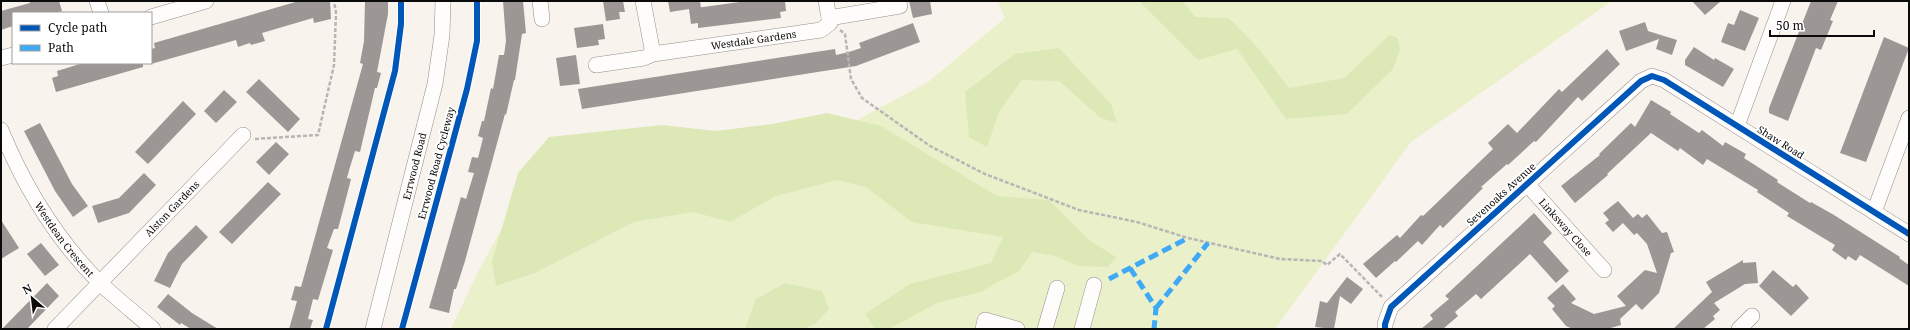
<svg xmlns="http://www.w3.org/2000/svg" width="1910" height="330" font-family="'Noto Serif',serif">
<rect width="100%" height="100%" fill="#f9f3ed"/>
<path fill="#eaf0ca" d="M998 1H1612L1411 142 1275 329H451L478 272 521 193 805 148 928 82 1005 18Z"/>
<g fill="#dde8b7">
<path d="M1139 1H1183L1195 17 1229 18 1258 48 1289 88 1344 78 1390 35 1398 38 1400 50 1393 69 1347 114 1286 119 1237 49 1198 60Z"/>
<path d="M1059 48 1111 104 1117 123 1101 118 1059 81 1022 80 999 112 987 147 969 137 965 92 1015 54Z"/>
<path d="M827 113 881 126 997 196 1049 200 1089 240 1116 257 1108 267 1078 266 1055 256 1032 252 1019 271 980 292 937 303 889 329H875L865 314 910 284 991 263 1003 237 912 222 866 187 837 180 776 196 730 222 693 212 634 222 535 273 496 286 492 262 518 173 549 137 662 125 716 131 772 124Z"/>
<path d="M785 283 822 291 829 309 815 324 803 329H745L756 299Z"/>
</g>
<g fill="#9c9794">
<path d="M29 1H59L62 11 55 13H13V26L1 30V11L30 3Z"/>
<path d="M299 1H330L331 19 314 23 313 18 262 33 265 41 251 45 250 43 238 47 236 40 151 64V49L155 48 154 43Z"/>
<path d="M365 1H388V14L377 72 381 73 377 88H375L360 152 355 151 350 167 347 178 351 179 349 187 338 229H334L327 248 333 250 318 300 313 299 308 319 313 320 310 329H289L297 301 291 300 295 286 301 287 363 64 360 63 364 41Z"/>
<path d="M503 1H523L526 33 522 34 515 80H514L506 115 505 114 465 261 456 289H454L449 313 429 308 461 197 466 199 474 173 468 172 472 157 478 158 483 138 478 136 482 121H484L491 88 493 89 499 55H504L506 41Z"/>
<path d="M603 1H623L625 12H619L620 19 606 21Z"/>
<path d="M668 1H700L701 8H696L747 1H785L786 11 780 12 781 18 698 28V23L691 24 689 9 670 12Z"/>
<path d="M909 1H930L932 14 913 18Z"/>
<path d="M1692 1H1721L1705 15Z"/>
<path d="M1811 1H1838L1830 20 1833 21 1821 50 1816 48 1788 121 1769 113V108Z"/>
<path d="M1740 10 1759 18 1745 51 1721 42 1728 23 1734 25Z"/>
<path d="M1645 22 1648 31 1677 40 1672 55 1656 49 1659 39 1626 51 1619 31Z"/>
<path d="M913 23 920 42 856 66 582 109 578 89 835 49 836 55 849 52 861 48 859 43Z"/>
<path d="M603 24 605 39 598 40 599 45 577 48 574 28Z"/>
<path d="M1884 37 1909 48 1866 162 1840 153Z"/>
<path d="M1694 47 1714 60 1715 58 1734 69 1723 87 1685 65V60Z"/>
<path d="M1607 49 1620 64 1582 101 1578 97 1536 142 1534 141 1508 165 1507 164 1481 187 1483 188 1443 228 1440 225 1422 245 1418 241 1396 262 1395 261 1376 278 1363 264 1397 235 1400 238 1421 215 1423 216 1471 170 1493 149 1488 143 1508 124 1517 133 1559 89 1562 92Z"/>
<path d="M576 55 580 84 560 86 556 58Z"/>
<path d="M83 63H143V67L56 92 52 78 58 76 57 71Z"/>
<path d="M259 79 300 119 288 132 246 92Z"/>
<path d="M224 90 237 102 216 123 204 111Z"/>
<path d="M1651 100 1671 112 1670 114 1699 133 1702 130 1723 146 1725 142 1746 154 1744 158 1778 180 1777 182 1810 203 1811 202 1834 215 1900 257 1899 258 1909 265V286L1860 255 1856 261 1848 256 1846 260 1832 250 1835 245 1787 216 1789 213 1757 192 1758 190 1707 159 1703 165 1680 148 1678 151 1651 133 1607 174 1608 175 1575 203 1561 186 1600 155 1599 154 1631 123 1635 127Z"/>
<path d="M183 101 196 114 148 164 135 152Z"/>
<path d="M40 123 72 184 88 206 73 217 55 191 24 131Z"/>
<path d="M276 142 289 154 269 175 256 162Z"/>
<path d="M144 173 156 185 129 213 98 223 92 206 119 198Z"/>
<path d="M268 182 281 194 232 244 219 232Z"/>
<path d="M1618 201 1633 218 1638 214 1642 218 1647 214 1662 233 1667 232 1674 252 1671 253 1659 293 1642 310 1636 304 1620 319 1621 325 1607 329H1573L1566 326 1552 309 1555 306 1547 298 1563 284 1576 299 1571 303 1594 314 1626 306 1617 296 1645 270 1657 273 1647 244 1637 233 1634 235 1623 223 1613 232 1605 223 1609 220 1603 213Z"/>
<path d="M1534 213 1552 233 1543 242 1569 271 1556 283 1530 254 1481 299 1476 294 1455 312 1458 316 1443 329H1421L1433 319 1430 315 1449 299 1445 296Z"/>
<path d="M1 220 19 248 1 259Z"/>
<path d="M196 225 208 237 182 264 170 288 154 281 168 253Z"/>
<path d="M41 243 59 265 45 276 27 254Z"/>
<path d="M1743 260V263L1756 262 1758 283 1745 284 1714 303 1720 310 1713 316 1715 319 1703 329H1673L1712 292 1706 282Z"/>
<path d="M1773 270 1793 287 1796 284 1809 298 1791 316 1759 286Z"/>
<path d="M1347 277 1363 289 1351 304 1340 296 1334 329 1315 327 1320 301 1327 303Z"/>
<path d="M47 283 59 296 27 329H2Z"/>
<path d="M168 294 192 313 218 329H191L181 323 180 325 157 307Z"/>
</g>
<g fill="none" stroke-linecap="round" stroke-linejoin="round">
<g stroke="#928f8c" stroke-width="16">
<g id="minor">
<path d="M97 1 101 13"/>
<path d="M540 1 542 19"/>
<path d="M643 1 653 54"/>
<path d="M151 17 206 1"/>
<path d="M829 18 900 6"/>
<path d="M1 58 13 55"/>
<path id="s1" d="M596 65 644 58 653 54 821 30 830 23 826 1"/>
<path d="M1737 126 1783 1"/>
<path id="s2" d="M1 130C24 186 57 240 100 283 117 299 136 314 153 329"/>
<path id="s3" d="M1527 184 1604 270"/>
<path d="M1874 212 1909 118"/>
<path id="s4" d="M55 329 243 135"/>
<path id="s5" d="M373 329 435 84 442 35 443 1"/>
<path d="M983 329 985 320 1017 329"/>
<path d="M1045 329 1057 288"/>
<path d="M1082 329 1094 285"/>
<path d="M1385 329V324L1391 307 1641 81 1652 76 1664 80 1909 234"/>
<path d="M1739 329 1752 316"/>
</g>
</g>
<g stroke="#b7b6b5" stroke-width="2.5" stroke-dasharray="4 2" stroke-linecap="butt">
<path d="M840 30 845 34 851 79 862 98 930 146 985 174 1079 210 1137 222 1188 238 1280 259 1322 261 1327 265 1340 254 1383 298"/>
<path d="M255 139 318 135 334 65 336 13 334 1"/>
</g>
<use href="#minor" stroke="#fefdfc" stroke-width="15"/>
<g stroke="#3fa9f5" stroke-width="5" stroke-dasharray="10 5" stroke-linecap="butt">
<path d="M1130 268 1156 308 1154 329"/>
<path d="M1109 279 1188 238"/>
<path d="M1156 308 1208 243"/>
</g>
<g stroke="#fff" stroke-width="8">
<g id="cycleway">
<path d="M326 329 395 71 401 24V1"/>
<path d="M402 329 467 89 477 41V1"/>
<path d="M1385 329V324L1391 307 1641 81 1652 76 1664 80 1909 234"/>
</g>
</g>
<use href="#cycleway" stroke="#0057b8" stroke-width="6"/>
</g>
<g text-anchor="middle" stroke-width="4" stroke-linejoin="round" paint-order="stroke">
<g font-size="10" fill="#0a0a0a" stroke="#fff">
<text dy="4" stroke="none"><textPath href="#s1" startOffset="160">Westdale Gardens</textPath></text>
<text transform="translate(1781 142) rotate(32)" y="4">Shaw Road</text>
<text transform="translate(436 163) rotate(-75)" y="4">Errwood Road Cycleway</text>
<text dy="4" stroke="none"><textPath href="#s5" startOffset="168">Errwood Road</textPath></text>
<text transform="translate(1501 194) rotate(-42)" y="4">Sevenoaks Avenue</text>
<text dy="4" stroke="none"><textPath href="#s4" startOffset="168">Alston Gardens</textPath></text>
<text dy="4" stroke="none"><textPath href="#s3" startOffset="58">Linksway Close</textPath></text>
<text dy="4" stroke="none"><textPath href="#s2" startOffset="127">Westdean Crescent</textPath></text>
</g>
</g>
<rect width="1910" height="330" fill="none" stroke="#0a0a0a" stroke-width="4"/>
<rect x="12" y="12" width="140" height="52" fill="#ffffff" stroke="#9d9d9d"/>
<rect x="20" y="25" width="20" height="6" fill="#0057b8" stroke="#9d9d9d"/>
<text x="48" y="32" font-size="12" fill="#0a0a0a">Cycle path</text>
<rect x="20" y="45" width="20" height="6" fill="#3fa9f5" stroke="#9d9d9d"/>
<text x="48" y="52" font-size="12" fill="#0a0a0a">Path</text>
<g transform="translate(32 298) rotate(332)" stroke="#ffffff" stroke-width="3" paint-order="stroke">
<path d="M0-3L7 15L0 10L-7 15Z" fill="#0a0a0a"/>
<text y="-6" font-size="11" font-weight="bold" text-anchor="middle" fill="#0a0a0a">N</text>
</g>
<path d="M1770 30v6h104v-6" fill="none" stroke="#0a0a0a" stroke-width="2"/>
<text x="1776" y="30" font-size="12" fill="#0a0a0a" stroke="#ffffff" stroke-width="3" paint-order="stroke">50 m</text>
</svg>
